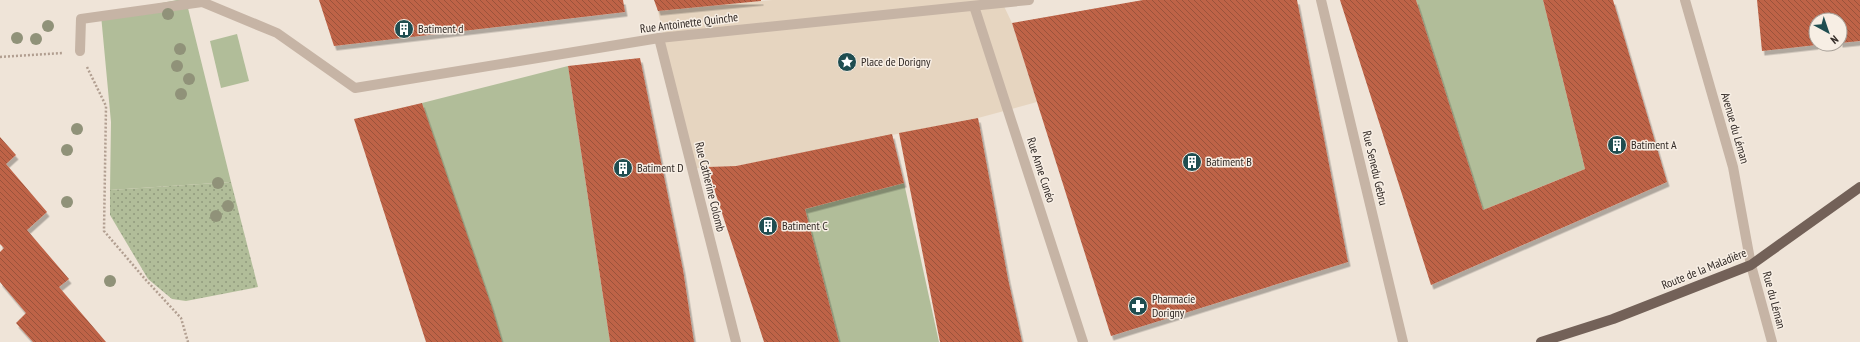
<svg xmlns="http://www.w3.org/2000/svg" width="1860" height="342" font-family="'PT Sans Narrow',sans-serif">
<defs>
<pattern id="park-dots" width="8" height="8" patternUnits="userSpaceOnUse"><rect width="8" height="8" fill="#b1bd99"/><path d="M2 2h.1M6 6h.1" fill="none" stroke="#919a7d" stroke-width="1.8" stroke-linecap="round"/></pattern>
<pattern id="building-back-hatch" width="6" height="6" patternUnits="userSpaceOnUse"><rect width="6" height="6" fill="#be6347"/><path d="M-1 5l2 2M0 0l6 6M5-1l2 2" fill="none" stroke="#9b523b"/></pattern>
<filter id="shadow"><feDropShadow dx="2.5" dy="4.5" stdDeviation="0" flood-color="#0004"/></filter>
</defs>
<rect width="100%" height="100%" fill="#efe4d8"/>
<g fill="#b1bd99">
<path d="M177 0H186L231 182 110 190 111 122 101 15Z"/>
<path d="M1416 0H1543L1585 169 1483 210Z"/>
<path d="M237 34 249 81 221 88 210 41Z"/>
<path d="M568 66 610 342H501L422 103Z"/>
<path d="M904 183 939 342H839L805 209Z"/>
</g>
<path fill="url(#park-dots)" d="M231 182 258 287 186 301 172 299 148 279 110 215V190Z"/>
<path fill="#e6d5c0" d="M772 0H1001L1012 23 1037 102 978 118 736 166 707 167 692 169 658 11Z"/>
<g fill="url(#building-back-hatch)" filter="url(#shadow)">
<path d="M319 0H623L625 12 334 46Z"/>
<path d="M654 0H761V1L658 11Z"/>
<path d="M1143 0H1297L1348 262 1111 336 1012 23Z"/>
<path d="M1340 0H1416L1483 210 1585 169 1543 0H1613L1667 182 1431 285Z"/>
<path d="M1757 0H1860V41L1840 43V20H1816V45L1762 51Z"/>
<path d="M640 58 683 270 694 342H610L568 66Z"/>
<path d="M422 103 491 305 502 342H426L354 119Z"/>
<path d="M978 118 1008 279 1022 342H940L899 133Z"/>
<path d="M892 134 904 183 805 209 839 342H764L707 167 736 166Z"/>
<path d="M0 137 16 155 6 164 47 212 27 230 69 279 59 287 106 342H33L16 323 26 313 0 282V252L4 248 0 244Z"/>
</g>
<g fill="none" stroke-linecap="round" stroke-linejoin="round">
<g stroke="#b19e90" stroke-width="2.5" stroke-dasharray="2 2" stroke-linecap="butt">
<path d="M0 57 62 53"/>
<path d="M87 67 106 106 104 231 145 279 181 318 188 342"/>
</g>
<g stroke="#c6b4a5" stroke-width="10">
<path d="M1321 0 1403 342"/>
<path d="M1685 0 1733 167 1751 265 1772 342"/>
<path d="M974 6 1083 342"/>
<path d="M659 38 736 342"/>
<path d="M80 51 81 19 202 2 277 33 355 88 659 38 1029 0"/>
</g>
<path stroke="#736158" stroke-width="10" d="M1541 342 1613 319 1751 265 1860 187"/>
</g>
<g fill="#909279">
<circle cx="168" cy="14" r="6"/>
<circle cx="48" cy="26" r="6"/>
<circle cx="17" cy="38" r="6"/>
<circle cx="36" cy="39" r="6"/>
<circle cx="180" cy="49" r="6"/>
<circle cx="177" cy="66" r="6"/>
<circle cx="189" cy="79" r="6"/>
<circle cx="181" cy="94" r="6"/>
<circle cx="77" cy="129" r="6"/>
<circle cx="67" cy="150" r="6"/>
<circle cx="218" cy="183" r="6"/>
<circle cx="67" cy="202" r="6"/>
<circle cx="228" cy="206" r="6"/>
<circle cx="216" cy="216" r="6"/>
<circle cx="110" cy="281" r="6"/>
</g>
<defs>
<g id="building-disc" transform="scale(1)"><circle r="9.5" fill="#1f4d50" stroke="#f7eee4"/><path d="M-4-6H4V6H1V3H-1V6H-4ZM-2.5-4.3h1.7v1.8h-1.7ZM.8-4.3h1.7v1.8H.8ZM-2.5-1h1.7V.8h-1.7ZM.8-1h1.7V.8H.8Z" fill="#fff"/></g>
<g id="sight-disc" transform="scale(1)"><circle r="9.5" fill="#1f4d50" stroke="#f7eee4"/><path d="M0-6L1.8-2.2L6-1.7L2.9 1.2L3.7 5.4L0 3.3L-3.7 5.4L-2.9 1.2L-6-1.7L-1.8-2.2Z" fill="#fff"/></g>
<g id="pharmacy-disc" transform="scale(1)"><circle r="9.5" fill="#1f4d50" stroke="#f7eee4"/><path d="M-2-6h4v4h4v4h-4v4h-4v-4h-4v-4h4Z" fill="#fff"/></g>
</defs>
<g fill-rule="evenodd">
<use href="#building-disc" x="404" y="29"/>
<use href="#sight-disc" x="847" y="62"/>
<use href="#building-disc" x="1617" y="145"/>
<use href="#building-disc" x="1192" y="162"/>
<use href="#building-disc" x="623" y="168"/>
<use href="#building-disc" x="768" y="226"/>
<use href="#pharmacy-disc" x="1138" y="306"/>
</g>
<g text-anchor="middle" stroke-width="3" stroke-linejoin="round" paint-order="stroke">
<g font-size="12" fill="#322a26" stroke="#f7eee4">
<text transform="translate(689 23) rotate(-7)" y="4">Rue Antoinette Quinche</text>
<text transform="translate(1735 128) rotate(74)" y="4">Avenue du Léman</text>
<text transform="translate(1375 168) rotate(77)" y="4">Rue Senedu Gebru</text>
<text transform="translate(1041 170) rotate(72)" y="4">Rue Anne Cunéo</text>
<text transform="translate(710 187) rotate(76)" y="4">Rue Catherine Colomb</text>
<text transform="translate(1704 269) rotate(-22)" y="4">Route de la Maladière</text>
<text transform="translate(1774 300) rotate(75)" y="4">Rue du Léman</text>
</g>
<g font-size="12" fill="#322a26" stroke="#f7eee4" text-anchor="start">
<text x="418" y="33">Batiment d</text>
<text x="861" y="66">Place de Dorigny</text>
<text x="1631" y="149">Batiment A</text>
<text x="1206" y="166">Batiment B</text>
<text x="637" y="172">Batiment D</text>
<text x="782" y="230">Batiment C</text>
<text x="1152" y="303">Pharmacie<tspan x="1152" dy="14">Dorigny</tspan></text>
</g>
</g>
<g transform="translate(1828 32) rotate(140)"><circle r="19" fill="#f7eee4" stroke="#a8a098"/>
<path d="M0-3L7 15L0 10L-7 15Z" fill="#1f4d50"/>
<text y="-6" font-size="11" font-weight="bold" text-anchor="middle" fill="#322a26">N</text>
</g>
</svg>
